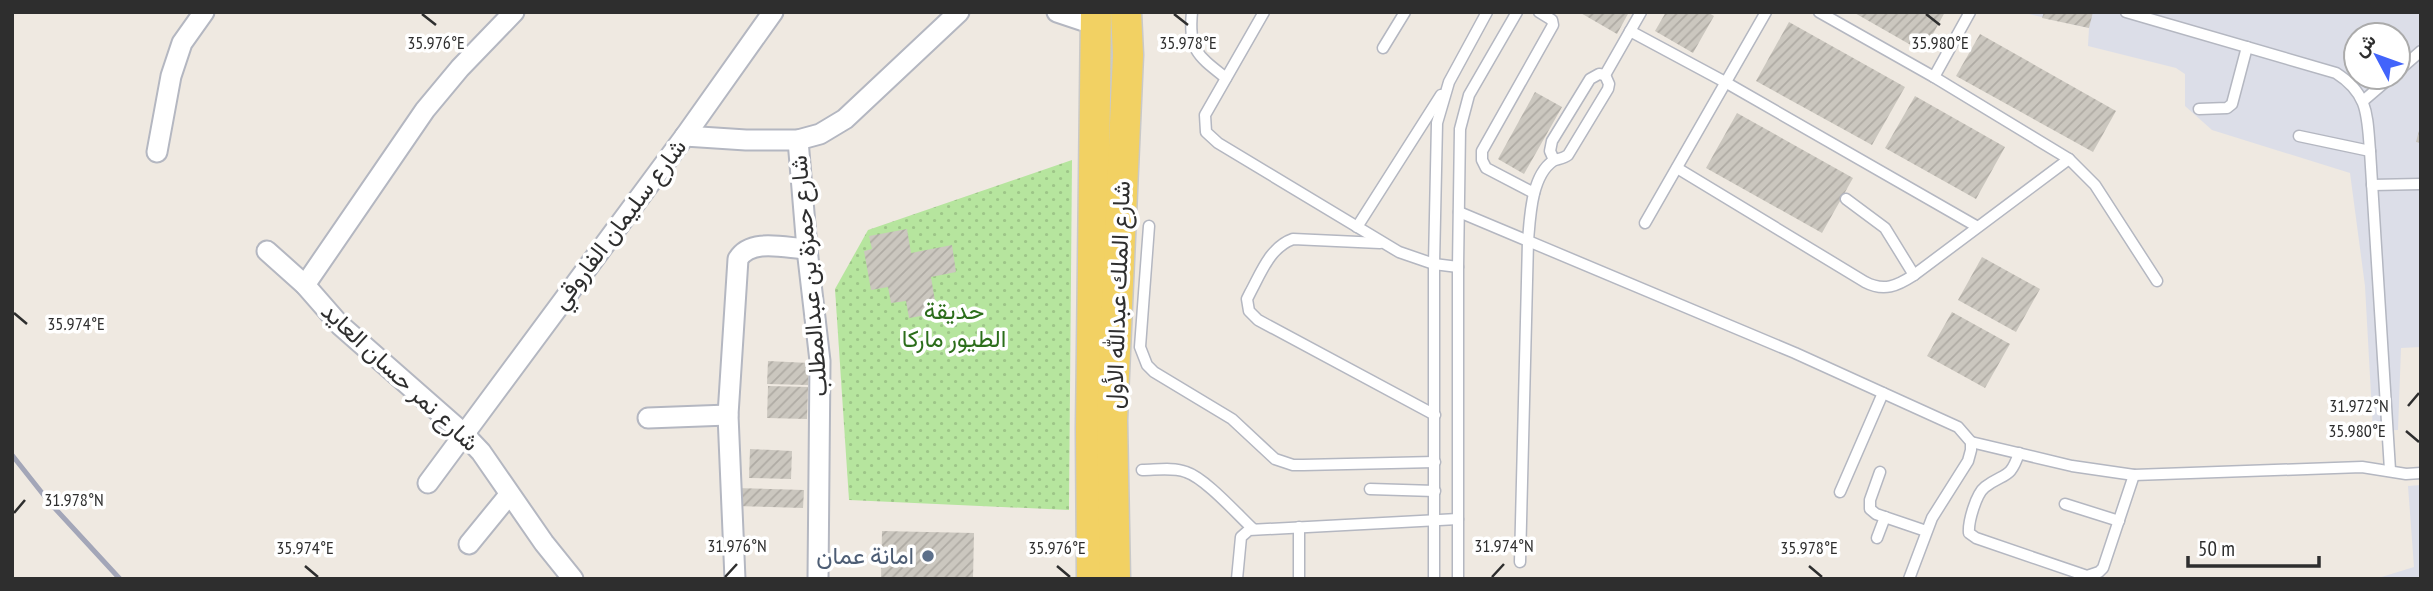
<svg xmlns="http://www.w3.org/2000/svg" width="2433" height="591" font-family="'PT Sans Narrow',Vazirmatn,sans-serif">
<defs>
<pattern id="park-dots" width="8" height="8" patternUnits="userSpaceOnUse" patternTransform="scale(1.75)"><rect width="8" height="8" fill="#b6e59e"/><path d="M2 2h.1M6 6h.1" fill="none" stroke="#9dc588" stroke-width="1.8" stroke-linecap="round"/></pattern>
<pattern id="building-hatch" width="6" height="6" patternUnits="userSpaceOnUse" patternTransform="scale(1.75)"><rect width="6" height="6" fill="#cbc7bf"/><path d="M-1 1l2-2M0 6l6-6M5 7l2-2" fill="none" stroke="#afaba4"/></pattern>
</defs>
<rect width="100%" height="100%" fill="#efe9e1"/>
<g fill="#dcdee8" fill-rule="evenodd">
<path d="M2030 12H2421V347L2401 348 2398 430 2373 431 2365 286 2350 173 2212 130 2185 106V74L2176 68 2088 46 2089 28 2029 14ZM2356 35H2398V77H2356Z"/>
<path d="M2421 485V579H2375L2414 567 2408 486Z"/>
</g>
<path fill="url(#park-dots)" d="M1072 160 1069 510 849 500 835 289 868 230Z"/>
<g fill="url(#building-hatch)">
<path d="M1579 12H1629L1617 34Z"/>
<path d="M1666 12H1707L1714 16 1693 53 1655 31Z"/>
<path d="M1853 12H1945L1923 52Z"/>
<path d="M2044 12H2093L2089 28 2042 18Z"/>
<path d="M1789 22 1905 87 1872 145 1756 81Z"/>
<path d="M1980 34 2116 111 2093 152 1956 76Z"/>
<path d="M1535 92 1562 107 1524 174 1498 159Z"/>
<path d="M1915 96 2005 147 1976 199 1885 148Z"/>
<path d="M1737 113 1853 178 1822 233 1706 168Z"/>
<path d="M2420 127H2421V143L2416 142Z"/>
<path d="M907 229 911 253 952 245 956 272 931 277 935 301 925 303 927 315 909 318 906 301 891 303 888 287 871 290 864 251 872 249 869 236Z"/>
<path d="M1982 257 2040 289 2016 332 1958 300Z"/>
<path d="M1952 312 2010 344 1985 388 1927 356Z"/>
<path d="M768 361 809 363 808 385 767 384Z"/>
<path d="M768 386 808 387 807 419 767 418Z"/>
<path d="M750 449 792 451 791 479 749 478Z"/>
<path d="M734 488 804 490 803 508 734 506Z"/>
<path d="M882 531 974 533 973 579H881Z"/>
</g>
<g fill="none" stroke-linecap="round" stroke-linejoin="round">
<g stroke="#b4b7c1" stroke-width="13">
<g id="service">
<path d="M1192 12C1188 50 1198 56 1226 78"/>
<path d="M1264 12 1205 115 1206 132 1218 143 1399 252 1434 264 1458 267"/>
<path d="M1819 12 1934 77 2069 159 2095 185 2157 281"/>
<path d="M2126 12 2336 73C2369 94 2367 116 2370 151L2390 470"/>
<path d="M1630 31 1725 82 1976 226"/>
<path d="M1383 48 1405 12"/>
<path d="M2398 71 2421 51"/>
<path d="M1605 75 1641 12"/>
<path d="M1934 77 1970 12"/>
<path d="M2363 101 2391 77"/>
<path d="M2199 109 2227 108 2232 104 2247 47"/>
<path d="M2299 136 2370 151"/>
<path d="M1554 160 1550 151 1552 141 1590 79 1599 74 1605 75"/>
<path d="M1677 168 1865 282C1884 292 1897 286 1914 275L2069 159"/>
<path d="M2372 185 2421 184"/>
<path d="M1534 193 1486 168 1482 160V151L1553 25 1552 20 1539 12"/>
<path d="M1846 199 1885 228 1914 275"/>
<path d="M1459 212 1795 353 1958 427 1971 442V450L1968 461 1932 518 1909 579"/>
<path d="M1645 223 1766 12"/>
<path d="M1149 226 1140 347 1147 365 1154 372 1232 419 1275 459 1293 465H1303L1435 462"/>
<path d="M1357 227 1441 95"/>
<path d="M1380 243 1293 239C1270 247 1261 273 1250 293L1247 299 1249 311 1258 320 1435 415"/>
<path d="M1971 442 2072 466 2134 475 2362 467 2406 474 2421 473"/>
<path d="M2019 453C2010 480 2005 472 1985 487 1976 494 1968 522 1969 533L1976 538 2087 576 2099 572 2103 568 2134 475"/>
<path d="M1142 470C1156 470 1173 467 1186 472 1205 478 1237 514 1253 529"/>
<path d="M1880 472 1870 500V509L1876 514 1926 531"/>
<path d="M1370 489 1435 491"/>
<path d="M1840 492 1883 393"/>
<path d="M2065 504 2119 521"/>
<path d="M1877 538 1885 517"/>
<path d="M1520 562 1528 241C1530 218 1531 176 1553 161 1556 159 1563 159 1568 155L1608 89 1609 84 1605 75"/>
<path d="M1237 579 1241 537 1249 530 1458 519"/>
<path d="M1299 579V527"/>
<path d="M1434 579V264L1437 123 1449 82 1487 12"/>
<path d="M1458 579V267L1460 129 1469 95 1517 12"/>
</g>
</g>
<g stroke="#b4b7c1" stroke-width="23">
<g id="minor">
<path d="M1057 12 1096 25"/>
<path d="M685 136 746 140H798L820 134 845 119 959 12"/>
<path d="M798 140 807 249 820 361 818 579"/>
<path d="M157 152 171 76 182 43 204 12"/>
<path d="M267 251 305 285 340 325 463 433 481 452 544 543 573 579"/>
<path d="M305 285 425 110 460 68 514 12"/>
<path d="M648 418 728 415"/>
<path d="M428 483 685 136 773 12"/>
<path d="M469 544 509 495"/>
<path d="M735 579 728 415 738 259C751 238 785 248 807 249"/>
</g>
</g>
<g stroke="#c9c9c9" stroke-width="33">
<g id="primary">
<path d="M1092 579 1091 429 1096 12"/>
<path d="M1115 579 1112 420 1128 55 1126 12"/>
</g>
</g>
<use href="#service" stroke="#fff" stroke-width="10"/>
<use href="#minor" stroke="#fff" stroke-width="19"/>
<use href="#primary" stroke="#f2d163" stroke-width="30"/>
<path stroke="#a3a6b8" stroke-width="5" d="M12 455 50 503 120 579"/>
</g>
<path fill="none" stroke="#2e2e2e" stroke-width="2.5" d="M422 14 436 25M1174 14 1188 25M1926 14 1940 25M14 313 27 324M2408 406 2419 393M2406 431 2419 442M14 513 25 500M305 566 318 577M1057 566 1070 577M1809 566 1822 577M725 577 737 564M1492 577 1504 564"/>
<circle fill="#5c6f8a" stroke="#fff" stroke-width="2.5" cx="928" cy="556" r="7"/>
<g text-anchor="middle" stroke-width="7" stroke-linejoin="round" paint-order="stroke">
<g font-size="24" fill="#2e2e2e" stroke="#fff">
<text transform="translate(619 224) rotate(-53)" y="8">شارع سليمان الفاروقي</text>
<text transform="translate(809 276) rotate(-95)" y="8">شارع حمزة بن عبدالمطلب</text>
<text transform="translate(1118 295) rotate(-88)" y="8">شارع الملك عبدالله الأول</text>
<text transform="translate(400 377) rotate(43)" y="8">شارع نمر حسان العايد</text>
</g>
<g font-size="24" fill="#2c6e1b" stroke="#fff">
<text x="954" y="319">حديقة<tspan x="954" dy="28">الطيور ماركا</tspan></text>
</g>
<g font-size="24" fill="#4e5e75" stroke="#fff" text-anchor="end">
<text x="914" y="564">امانة عمان</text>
</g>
</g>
<g font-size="18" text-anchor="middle" fill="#2e2e2e" stroke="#fff" stroke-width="7" stroke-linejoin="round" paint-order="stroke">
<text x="436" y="49">35.976°E</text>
<text x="1188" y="49">35.978°E</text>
<text x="1940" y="49">35.980°E</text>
<text x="76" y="330">35.974°E</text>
<text x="2359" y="412">31.972°N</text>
<text x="2357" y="437">35.980°E</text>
<text x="74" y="506">31.978°N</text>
<text x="737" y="552">31.976°N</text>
<text x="1504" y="552">31.974°N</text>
<text x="305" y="554">35.974°E</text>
<text x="1057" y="554">35.976°E</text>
<text x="1809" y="554">35.978°E</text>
</g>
<rect width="2433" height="591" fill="none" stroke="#2e2e2e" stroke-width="28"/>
<g transform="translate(2377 56) rotate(311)"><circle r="33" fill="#ffffff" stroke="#ababab" stroke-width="2"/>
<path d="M0-5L12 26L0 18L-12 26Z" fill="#4264fb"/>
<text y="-10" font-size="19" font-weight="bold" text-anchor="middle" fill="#2e2e2e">ش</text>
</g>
<path d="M2188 556v10h131v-10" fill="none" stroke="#2e2e2e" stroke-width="3.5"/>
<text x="2198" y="556" font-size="21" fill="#2e2e2e" stroke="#ffffff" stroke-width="5" paint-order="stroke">50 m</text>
</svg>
